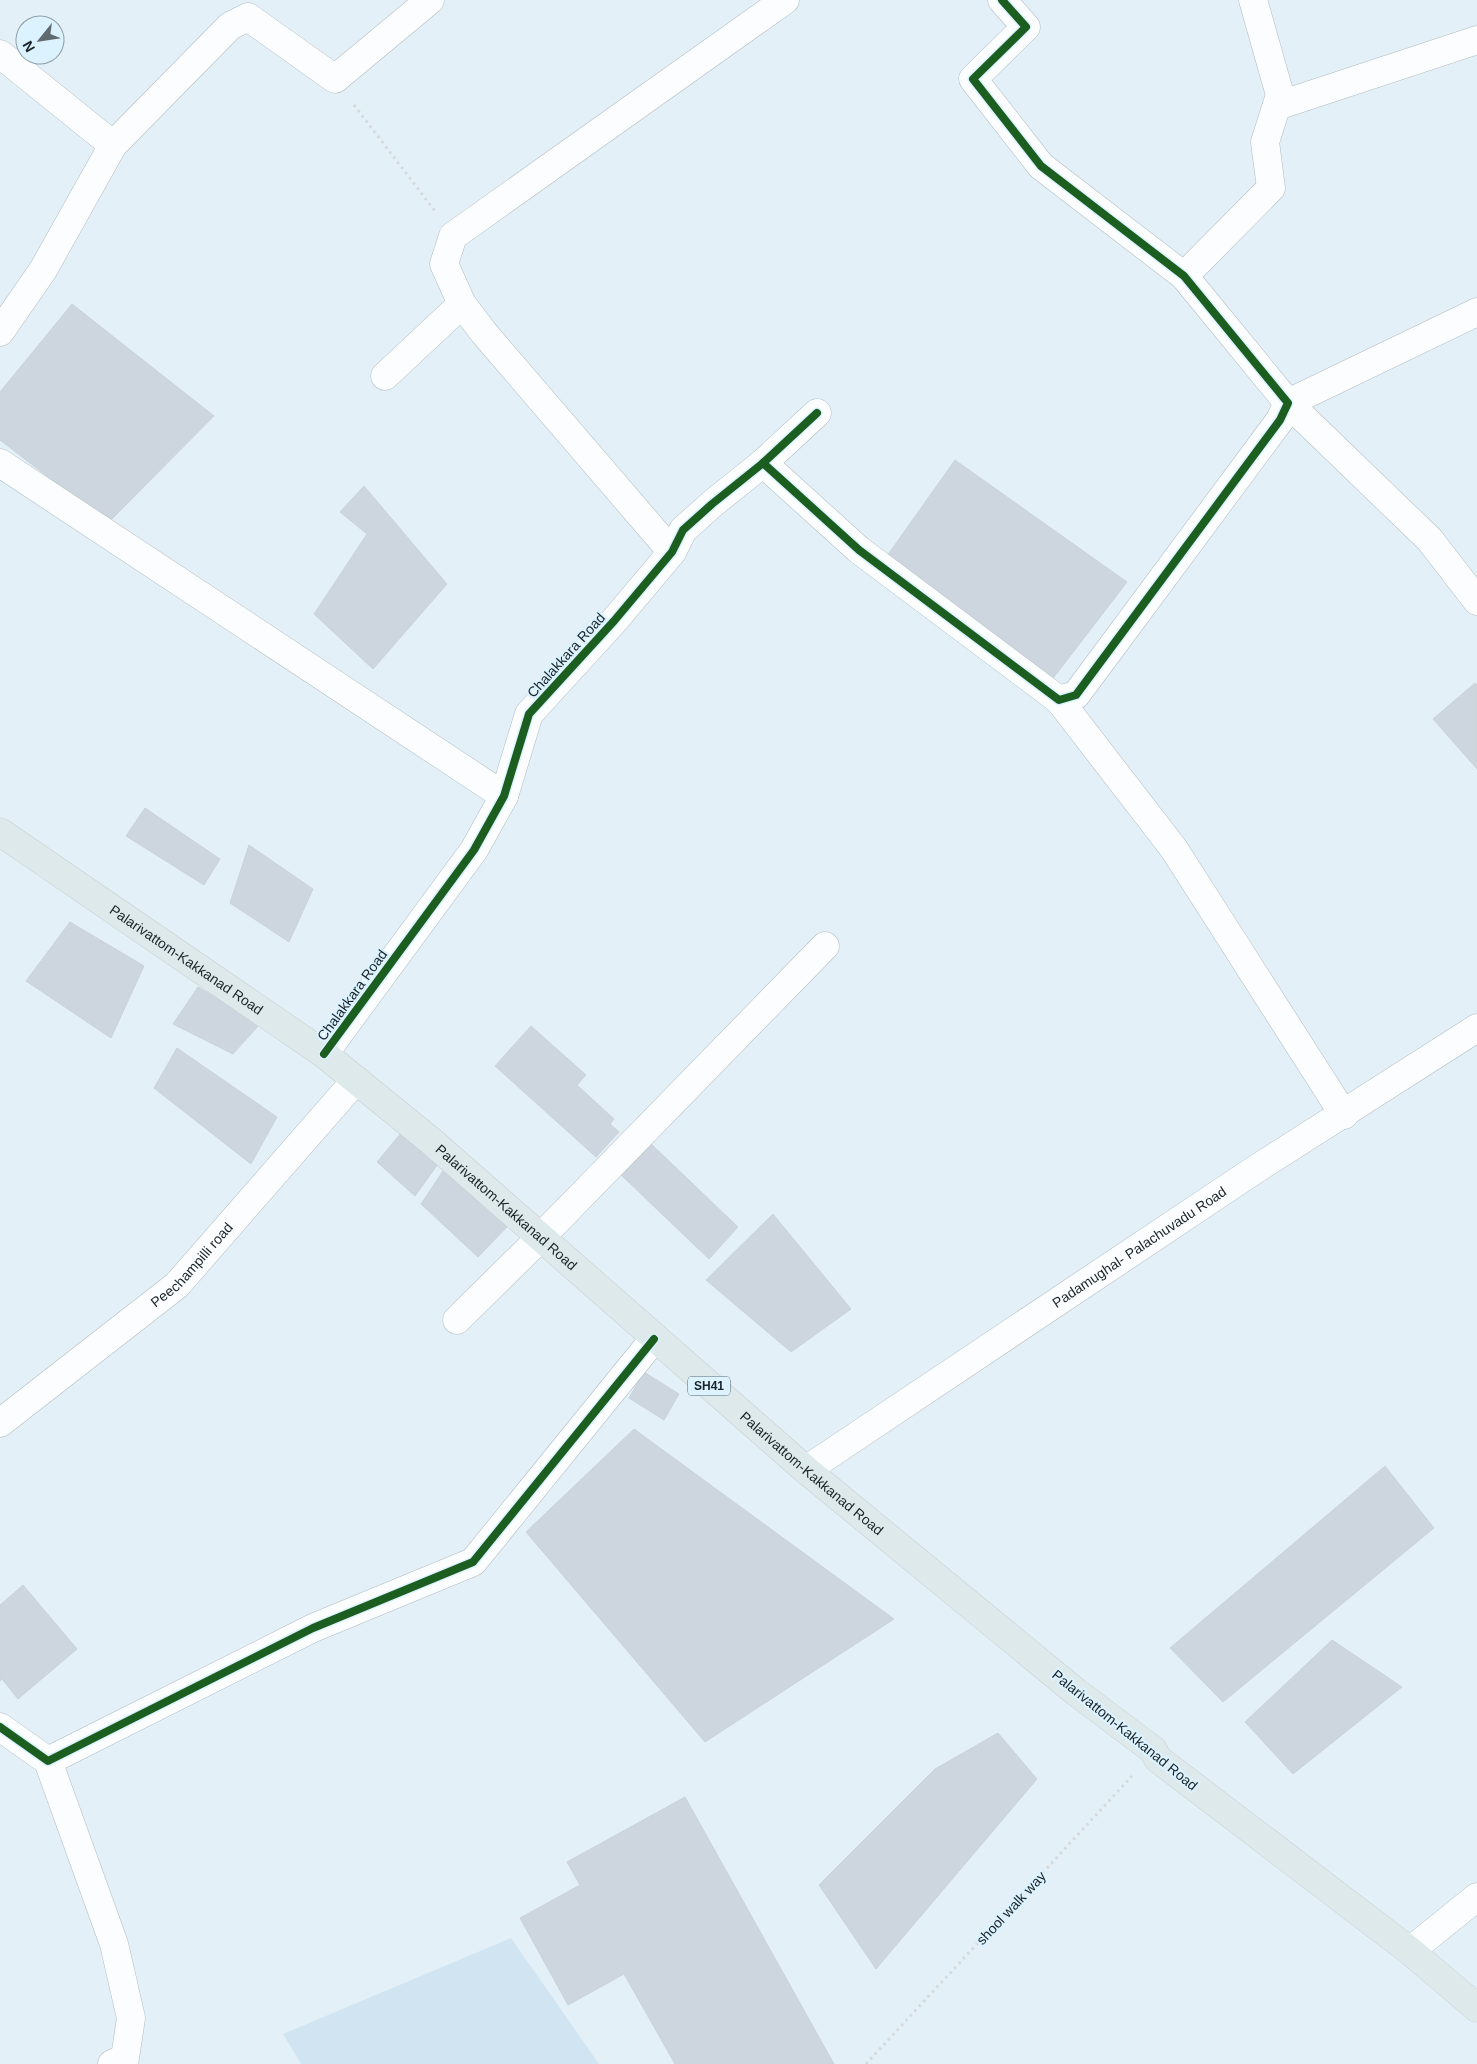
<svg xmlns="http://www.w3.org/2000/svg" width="1477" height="2064" viewBox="0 0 1477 2064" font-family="Helvetica,sans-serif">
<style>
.built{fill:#d0e5f1}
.building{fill:#cdd6de;stroke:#cad3da}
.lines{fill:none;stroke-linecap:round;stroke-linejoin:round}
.minor-casing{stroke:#b1bcc2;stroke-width:29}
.secondary-casing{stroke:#b1bcc2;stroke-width:29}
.primary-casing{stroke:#c7ced1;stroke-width:29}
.path{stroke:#d5d9db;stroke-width:3;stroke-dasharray:2.5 4;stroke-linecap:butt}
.minor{stroke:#fbfdfe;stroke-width:28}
.secondary{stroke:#fbfdfe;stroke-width:28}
.primary{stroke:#dee9eb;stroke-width:28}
.cycleway-casing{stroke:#dcf3ff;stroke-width:11}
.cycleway{stroke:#1b5e20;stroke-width:8}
.labels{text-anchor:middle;stroke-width:4.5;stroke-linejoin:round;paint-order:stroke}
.shield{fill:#dcf3ff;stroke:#546269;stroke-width:1}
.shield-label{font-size:12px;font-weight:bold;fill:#192429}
.street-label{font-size:14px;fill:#192429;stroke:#dcf3ff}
</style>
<rect width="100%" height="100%" fill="#e4f0f7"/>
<!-- built -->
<polygon class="built" points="511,1938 599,2064 301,2064 283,2034"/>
<!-- building -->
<g class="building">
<polygon points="72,304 214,416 108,523 0,440 0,392"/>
<polygon points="955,460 1127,582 1051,681 887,556"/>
<polygon points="364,486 447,584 373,669 314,614 367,534 340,512"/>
<polygon points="1475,683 1477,685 1477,769 1433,719"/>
<polygon points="145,808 220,859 204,885 126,836"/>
<polygon points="249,845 313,889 289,942 230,903"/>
<polygon points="70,922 144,966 111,1038 26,981"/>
<polygon points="198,987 260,1024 233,1054 173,1024"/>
<polygon points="531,1026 586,1075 577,1085 614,1119 610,1124 619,1132 596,1157 495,1066"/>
<polygon points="177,1048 277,1117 251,1164 154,1088"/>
<polygon points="402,1132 438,1164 415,1196 377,1162"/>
<polygon points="648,1141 738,1227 709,1259 618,1172"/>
<polygon points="445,1168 507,1227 478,1257 421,1204"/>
<polygon points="773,1214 851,1309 791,1352 706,1280"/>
<polygon points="644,1372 679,1394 664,1420 629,1398"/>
<polygon points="634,1429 894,1619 705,1742 526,1532"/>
<polygon points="1385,1466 1434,1528 1223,1702 1170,1648"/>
<polygon points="23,1585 77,1649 18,1699 2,1679 0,1681 0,1605"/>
<polygon points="1332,1640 1402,1687 1293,1774 1245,1722"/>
<polygon points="998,1733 1037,1779 876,1969 819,1885 935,1769"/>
<polygon points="685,1797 834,2064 675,2064 624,1974 568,2005 520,1918 580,1885 567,1862"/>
</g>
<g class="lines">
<defs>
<g id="minor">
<polyline points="0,54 113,145"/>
<polyline points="1277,106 1477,40"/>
<polyline points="1184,276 1271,188 1265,142 1280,95 1253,0"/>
<polyline points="1477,312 1288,403 1430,540 1477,601"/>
<polyline points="0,332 43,270 113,145 230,26 248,17 335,79 430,0"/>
<polyline points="385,376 462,304"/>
<polyline points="0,463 504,796"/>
<polyline points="763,463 859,550 1059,700 1076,695 1280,420 1288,403 1184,276 1041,166 973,79 1026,27 1002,0"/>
<polyline points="672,552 484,333 462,304 444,264 453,236 785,0"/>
<polyline points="1059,700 1174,849 1344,1115"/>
<polyline points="324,1054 474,850 504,796 529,714 614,621 672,552 683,530 712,504 763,463 817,413"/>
<polyline points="457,1320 541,1237 825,946"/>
<path id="s1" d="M 0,1423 L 177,1285 L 356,1080"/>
<polyline points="0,1727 48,1761 313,1628 473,1562 654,1339"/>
<polyline points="48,1761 114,1944 131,2018 125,2058 112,2064"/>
<polyline points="1410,1951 1477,1897"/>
</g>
<g id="secondary">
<path id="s2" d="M 806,1470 L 1253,1171 L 1477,1028"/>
</g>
<g id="primary">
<path id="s3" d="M 0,832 L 324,1054 L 431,1141 L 806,1470 L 1076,1692 L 1153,1750 L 1158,1759 L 1410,1951 L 1477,2008"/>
</g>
</defs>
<!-- minor casing -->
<use href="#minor" class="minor-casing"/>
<!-- secondary casing -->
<use href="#secondary" class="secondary-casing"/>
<!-- primary casing -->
<use href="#primary" class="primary-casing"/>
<!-- path -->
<g class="path">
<polyline points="354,105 435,211"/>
<polyline points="866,2064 1132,1776"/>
</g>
<!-- minor -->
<use href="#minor" class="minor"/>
<!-- secondary -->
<use href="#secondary" class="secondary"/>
<!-- primary -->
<use href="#primary" class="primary"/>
<defs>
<g id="cycleway">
<polyline points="763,463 859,550 1059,700 1076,695 1280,420 1288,403 1184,276 1041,166 973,79 1026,27 1002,0"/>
<polyline points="324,1054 474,850 504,796 529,714 614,621 672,552 683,530 712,504 763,463 817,413"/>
<polyline points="0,1727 48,1761 313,1628 473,1562 654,1339"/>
</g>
</defs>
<!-- cycleway casing -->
<use href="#cycleway" class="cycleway-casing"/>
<!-- cycleway -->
<use href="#cycleway" class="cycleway"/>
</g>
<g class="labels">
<!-- shield labels -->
<rect class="shield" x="688" y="1376.5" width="42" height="19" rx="4"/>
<g class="shield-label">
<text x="709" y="1390">SH41</text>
</g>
<!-- street labels -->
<g class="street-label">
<text transform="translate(566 655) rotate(-48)" y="5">Chalakkara Road</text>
<text dy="5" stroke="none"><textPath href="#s3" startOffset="226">Palarivattom-Kakkanad Road</textPath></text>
<text transform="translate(352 995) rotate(-54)" y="5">Chalakkara Road</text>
<text dy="5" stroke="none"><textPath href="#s3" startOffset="631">Palarivattom-Kakkanad Road</textPath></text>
<text dy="5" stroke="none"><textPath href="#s2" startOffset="401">Padamughal- Palachuvadu Road</textPath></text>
<text dy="5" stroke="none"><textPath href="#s1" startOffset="249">Peechampilli road</textPath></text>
<text dy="5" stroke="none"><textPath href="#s3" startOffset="1036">Palarivattom-Kakkanad Road</textPath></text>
<text transform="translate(1125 1730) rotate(39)" y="5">Palarivattom-Kakkanad Road</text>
<text transform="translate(1011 1908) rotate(-47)" y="5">shool walk way</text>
</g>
</g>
<!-- north arrow -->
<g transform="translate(40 40) rotate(240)"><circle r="24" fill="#dcf3ff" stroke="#8ea0a9"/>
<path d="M0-4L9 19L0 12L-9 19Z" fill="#606b71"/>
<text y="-8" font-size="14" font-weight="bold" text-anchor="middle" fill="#192429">N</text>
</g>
</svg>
